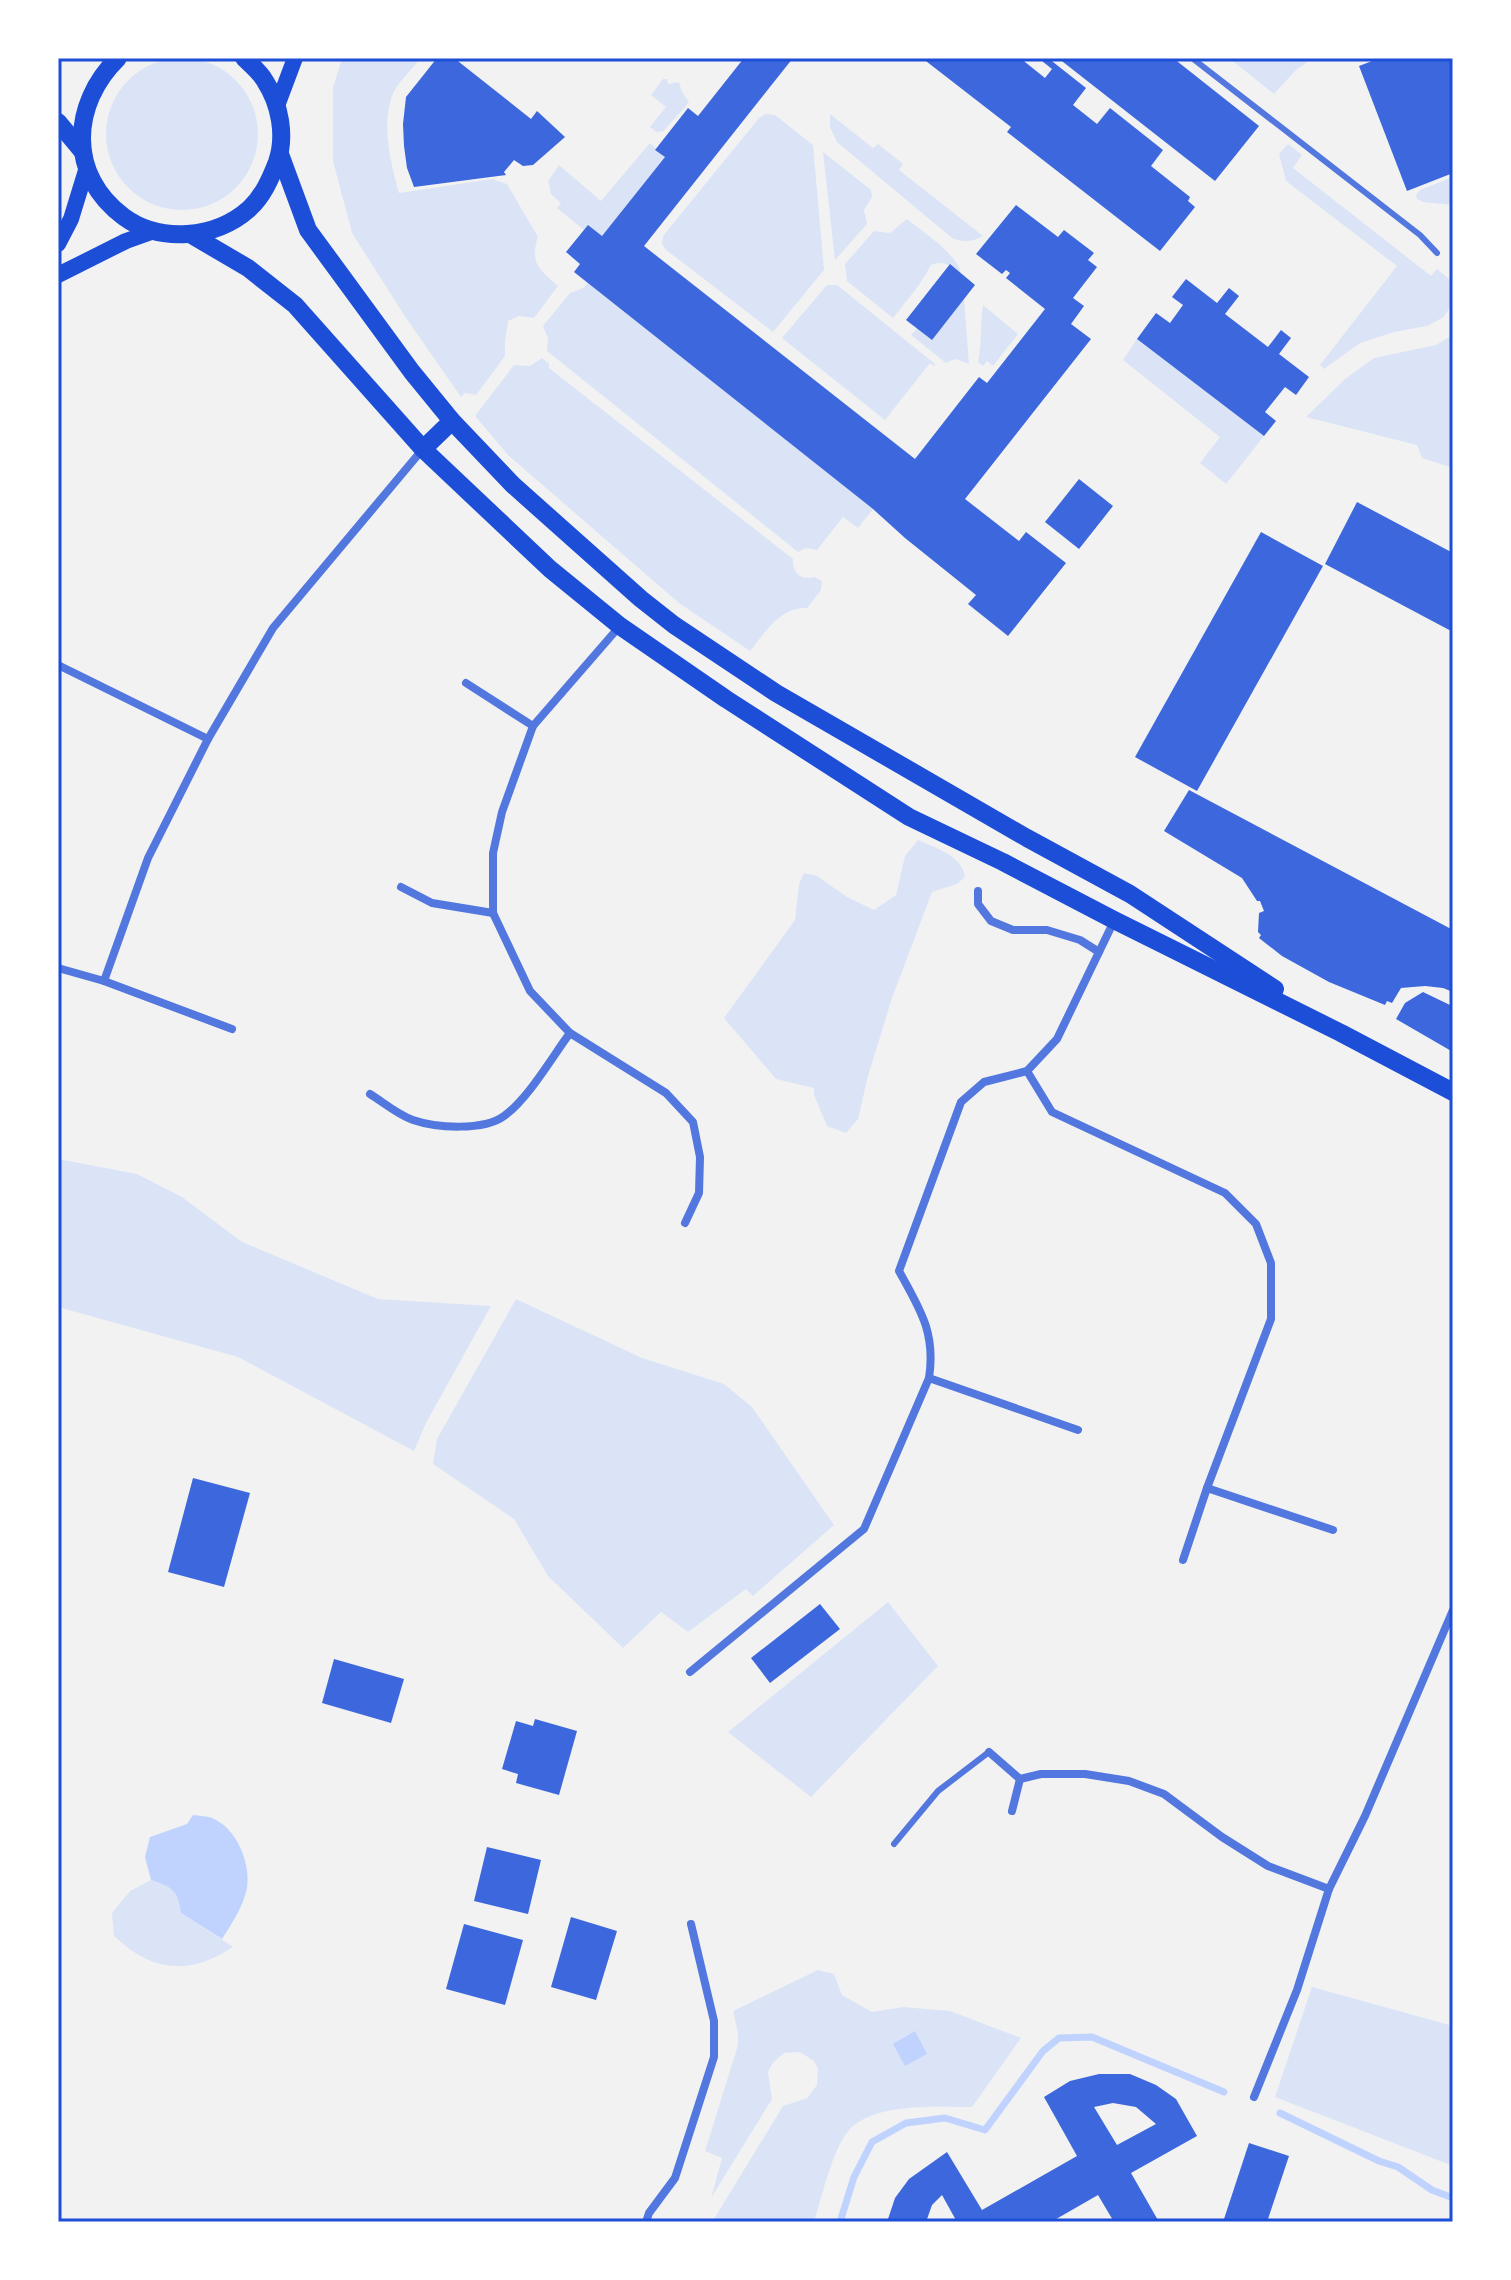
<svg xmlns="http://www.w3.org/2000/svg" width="1511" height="2280" viewBox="0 0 1511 2280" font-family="Barlow,sans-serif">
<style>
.green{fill:#dbe4f7}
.water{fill:#bfd3fe}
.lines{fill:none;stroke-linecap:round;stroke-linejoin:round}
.stream{stroke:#bfd3fe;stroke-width:7}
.building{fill:#3d67dc;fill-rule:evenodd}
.service{stroke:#5277de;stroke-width:6}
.minor{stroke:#5277de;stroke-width:8}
.secondary{stroke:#1d4ed8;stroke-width:16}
.primary{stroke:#1d4ed8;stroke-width:18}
.neatline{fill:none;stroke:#1d4ed8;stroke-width:3}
</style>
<rect width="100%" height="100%" fill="#f2f2f2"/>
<!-- green -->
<g class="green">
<circle cx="182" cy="134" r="76"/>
<path d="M 342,58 L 421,58 C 412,70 395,84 391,99 C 382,130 391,163 399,193 L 492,179 L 507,184 L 538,237 C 529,263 540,270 558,286 L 534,318 L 519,316 L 508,321 L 505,342 L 505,356 L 476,395 L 465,393 L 461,397 L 406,318 L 352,233 L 333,161 L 333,88 Z"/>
<polygon points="1229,58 1312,58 1294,72 1274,94"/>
<path d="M 663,79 L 667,79 L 668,84 L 679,82 L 682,92 L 689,102 C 681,113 672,120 664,131 L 656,132 L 650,127 L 666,107 L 651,95 Z"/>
<polygon points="766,114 775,115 813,145 824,270 773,332 665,249 662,243 663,236 759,118"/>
<path d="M 830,114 L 873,148 L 878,144 L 903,164 L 899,170 L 983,236 C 971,242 965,243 952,238 L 837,142 L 830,127 Z"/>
<polygon points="650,143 665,157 602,236 588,225 584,230 557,208 561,203 551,194 548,181 559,165 601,201"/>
<polygon points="1288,144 1302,155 1293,168 1431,276 1437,269 1449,279 1453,302 1444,317 1427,326 1394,332 1360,343 1324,369 1320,365 1397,266 1286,181 1279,154"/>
<polygon points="823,152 871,190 872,197 864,210 867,224 835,260"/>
<polygon points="1453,177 1453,205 1423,202 1417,199 1416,195 1420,190"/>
<path d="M 907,219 C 923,232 957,254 961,273 C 950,265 944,260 931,265 C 920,286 907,300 893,318 L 847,281 L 845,264 L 874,231 L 890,233 Z"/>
<polygon points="588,283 873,509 858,528 843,517 817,550 806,548 798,552 547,351 548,339 543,326 570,293 583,288"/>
<polygon points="827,285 837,285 935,364 934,366 930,363 885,420 782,338"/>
<polygon points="964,298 969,364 955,359 946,363 911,335 917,328 932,340"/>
<path d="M 983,305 L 1018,334 L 993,366 L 987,361 L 983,366 L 978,362 C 982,343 980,325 983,305 Z"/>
<polygon points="1453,335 1453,468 1422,458 1417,445 1306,417 1345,379 1374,358 1436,345"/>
<polygon points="1137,339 1264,436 1226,484 1200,463 1220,437 1123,360"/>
<path d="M 542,358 L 549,364 L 549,368 L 793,559 C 792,573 802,581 815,577 L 822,581 L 821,590 L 807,608 C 780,607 765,633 750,651 L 679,603 L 509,456 L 475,416 L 514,365 L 530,366 Z"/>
<path d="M 918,840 C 935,848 962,855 965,877 L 957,884 L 932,892 L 892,998 L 868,1076 L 858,1119 L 846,1133 L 827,1126 L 814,1095 L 814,1088 L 776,1079 L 724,1018 L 795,920 L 799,884 L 804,873 L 817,876 L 847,897 L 874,910 L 896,895 L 905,856 Z"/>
<polygon points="58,1159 137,1174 182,1197 242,1242 378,1299 491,1306 426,1423 414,1451 238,1357 58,1307"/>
<polygon points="516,1299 642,1358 724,1384 752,1407 834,1525 753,1596 746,1589 688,1632 661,1612 623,1648 548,1576 514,1519 433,1464 437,1439"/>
<polygon points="888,1602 938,1666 811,1797 728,1732"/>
<path d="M 151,1880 C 172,1887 178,1890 181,1913 L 233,1947 C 189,1976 152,1972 114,1936 L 112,1913 L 130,1891 Z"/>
<path d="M 818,1970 L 834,1974 L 842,1995 L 872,2012 L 903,2007 L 950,2011 L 1021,2038 L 972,2107 C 938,2107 876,2102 850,2129 C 833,2147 822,2197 814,2222 L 726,2222 L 714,2219 L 783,2106 L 807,2098 L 817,2085 L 818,2069 L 814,2061 L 800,2052 L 784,2053 L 772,2064 L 768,2072 L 772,2099 L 711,2198 L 722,2158 L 705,2151 L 738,2045 L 738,2033 L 733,2011 Z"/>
<polygon points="1312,1987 1453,2026 1453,2166 1275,2097"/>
</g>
<!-- water -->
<g class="water">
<path d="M 193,1815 C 199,1816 207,1816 212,1818 C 237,1828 251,1864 247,1888 C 243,1907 232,1923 222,1939 L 181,1913 C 178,1890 172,1887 151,1880 L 145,1857 L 150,1837 L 187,1824 Z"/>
<polygon points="915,2031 927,2054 905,2066 893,2044"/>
</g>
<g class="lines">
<!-- stream -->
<g class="stream">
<polyline points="1280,2113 1379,2161 1398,2167 1432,2190 1453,2198"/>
<polyline points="840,2222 854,2177 872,2142 906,2123 945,2118 985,2130 1043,2051 1059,2038 1092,2037 1224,2092"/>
</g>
</g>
<!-- building -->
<g class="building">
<polygon points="437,58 454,58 531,119 537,111 565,137 533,165 523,166 514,160 504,172 506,175 414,187 407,168 404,146 403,124 406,97"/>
<polygon points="744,58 793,58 644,246 915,459 979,377 987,383 1045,309 1006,278 1010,273 1006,270 1002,274 976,254 1016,205 1058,237 1064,230 1094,253 1088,260 1097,267 1073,298 1084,306 1071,324 1091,339 965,499 1019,541 1026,532 1066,563 1008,636 968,604 976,595 905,538 873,509 574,272 580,264 566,252 588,225 602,236 665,157 655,150 688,108 698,116"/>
<polygon points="922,58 1020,58 1045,78 1052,69 1042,61 1043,58 1048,58 1086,88 1073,105 1097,124 1110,108 1163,150 1151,166 1190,197 1188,201 1195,207 1160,251 1007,132 1011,127"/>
<polygon points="1058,58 1173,58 1259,126 1215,181"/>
<polygon points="1380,58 1453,58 1453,173 1407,191 1359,66"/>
<polygon points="950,264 975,285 932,340 906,320"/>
<polygon points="1186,279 1217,303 1229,288 1239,296 1225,314 1268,347 1281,330 1291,338 1279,354 1309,377 1296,395 1285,387 1265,412 1276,421 1264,436 1137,339 1156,313 1170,323 1183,305 1172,297"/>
<polygon points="1079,479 1113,506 1079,549 1045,522"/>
<polygon points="1357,502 1453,553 1453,632 1325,564"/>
<polygon points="1261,532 1323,566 1197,791 1135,757"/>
<polygon points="1189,790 1453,930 1453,992 1443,988 1425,986 1401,988 1392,1003 1387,1001 1385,1005 1329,982 1282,956 1259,938 1261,935 1258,932 1259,913 1264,911 1260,901 1257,901 1242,878 1164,831"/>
<polygon points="1423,992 1450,1005 1453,1000 1453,1052 1396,1019 1405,1003"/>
<polygon points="193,1478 250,1493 224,1587 168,1572"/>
<polygon points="820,1604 840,1629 770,1683 751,1658"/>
<polygon points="334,1659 404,1679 391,1723 322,1703"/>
<polygon points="535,1719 577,1731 559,1795 516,1783 518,1774 502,1769 516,1721 533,1726"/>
<polygon points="487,1847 541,1860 528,1914 474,1901"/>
<polygon points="571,1917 617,1931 596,2000 551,1987"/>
<polygon points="464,1924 523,1940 505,2005 446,1989"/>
<path d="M 1099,2074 L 1130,2074 L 1156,2085 L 1176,2099 L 1197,2136 L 1131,2173 L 1159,2222 L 1114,2222 L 1098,2195 L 1051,2222 L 957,2222 L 942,2195 L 932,2205 L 926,2222 L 887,2222 L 895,2198 L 909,2179 L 947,2152 L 982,2210 L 1077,2156 L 1044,2097 L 1070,2081 ZM 1113,2103 L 1136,2107 L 1156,2124 L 1117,2145 L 1094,2107 Z"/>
<polygon points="1249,2143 1289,2156 1267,2222 1223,2222"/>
</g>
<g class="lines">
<!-- service -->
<g class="service">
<polyline points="1192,58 1420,235 1437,253"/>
<polyline points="894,1844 938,1791 989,1752"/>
</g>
<!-- minor -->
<g class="minor">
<polyline points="619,627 533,726 502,812 493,853 493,913 530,991 570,1033 666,1093 693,1122 700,1157 699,1193 685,1223"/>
<polyline points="58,665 208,739"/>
<polyline points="466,683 533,726"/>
<polyline points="401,887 432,903 493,913"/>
<polyline points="978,891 978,904 991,921 1013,930 1047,930 1080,940 1099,952"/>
<polyline points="58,968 104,981 232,1029"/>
<polyline points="104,981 148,858 208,739 273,628 422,450"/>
<polyline points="1027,1071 1052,1112 1225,1193 1256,1224 1271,1263 1271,1319 1207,1488 1183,1560"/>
<path d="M 370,1094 C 383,1102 398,1115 413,1120 C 436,1128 484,1131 504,1116 C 528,1099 552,1057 570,1033"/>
<polyline points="929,1378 1078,1430"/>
<polyline points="1207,1488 1333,1530"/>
<path d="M 690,1672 L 864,1529 L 929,1378 C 936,1333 920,1309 899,1271 L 961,1102 L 984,1082 L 1027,1071 L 1057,1039 L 1114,921"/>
<polyline points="989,1752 1020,1779 1041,1774 1085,1774 1129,1781 1164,1794 1222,1837 1268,1866 1329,1889"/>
<polyline points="1012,1811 1020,1779"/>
<polyline points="1254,2097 1297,1990 1329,1889 1365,1816 1453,1610"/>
<polyline points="646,2222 649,2213 675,2178 714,2057 714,2021 691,1924"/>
</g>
<!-- secondary -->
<g class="secondary">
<polyline points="277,106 295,58"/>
<polyline points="58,244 71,219 87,167"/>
<polyline points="58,275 126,241 154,231"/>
</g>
<!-- primary -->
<g class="primary">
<path d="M 118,58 C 71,104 67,175 124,217 C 160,243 215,239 249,209 C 263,196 270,180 277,162 C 286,136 280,104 265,81 C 260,72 251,65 244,58"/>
<polyline points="58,122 83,152"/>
<polyline points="280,154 308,230 412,372 452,421 513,485 641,599 674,625 776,693 1027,838 1130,894 1275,989"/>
<polyline points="190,234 248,268 295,305 423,449 550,569 620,626 726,699 909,817 1003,862 1114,920 1341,1033 1453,1092"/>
<polyline points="423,449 452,421"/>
</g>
</g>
<!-- border -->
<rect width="1511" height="2280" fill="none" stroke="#ffffff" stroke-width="120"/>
<rect x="60" y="60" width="1391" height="2160" class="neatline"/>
</svg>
